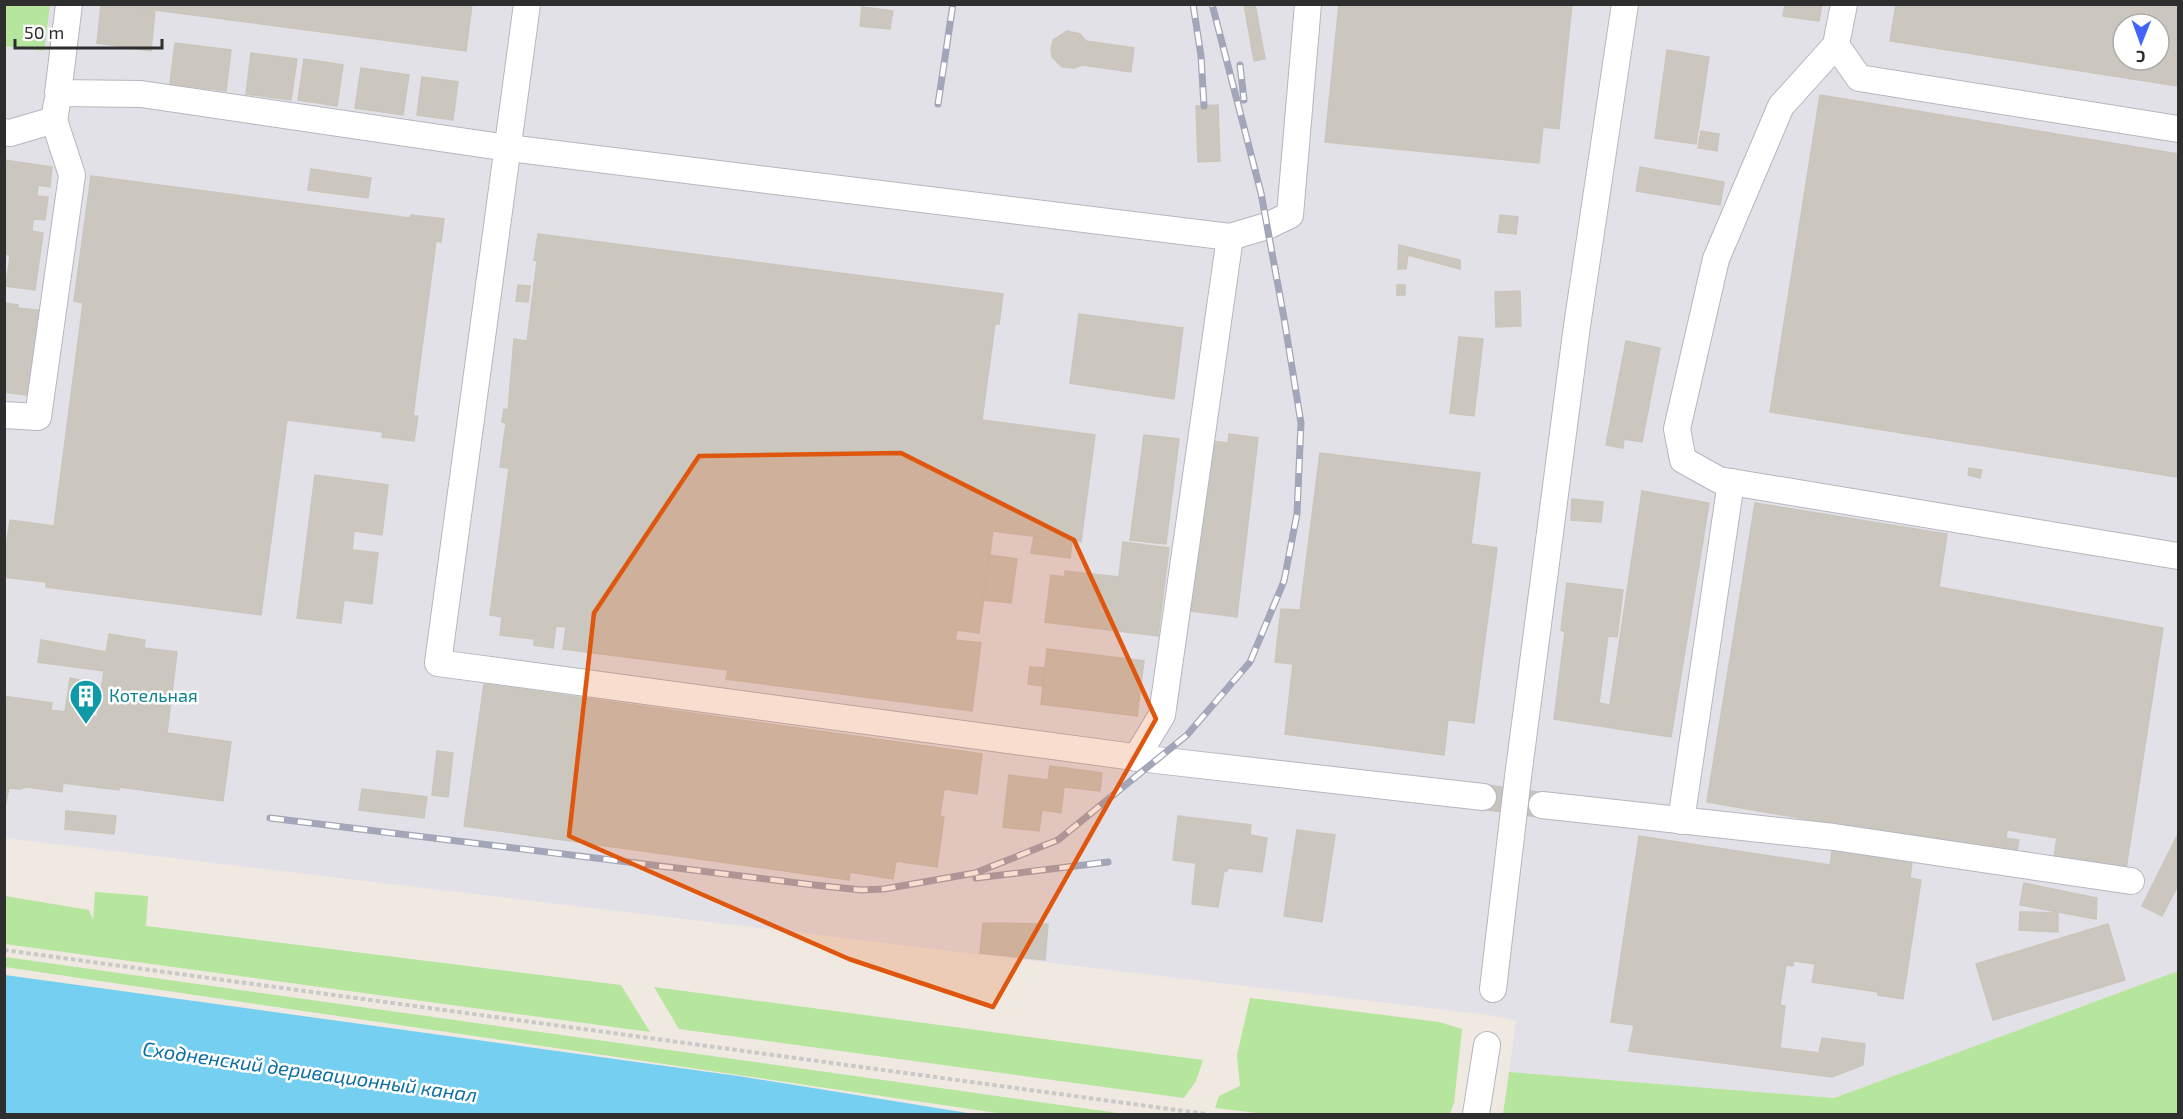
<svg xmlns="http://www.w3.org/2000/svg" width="2183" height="1119" viewBox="0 0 2183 1119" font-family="'Exo 2',sans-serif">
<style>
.industrial{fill:#e3e1e8;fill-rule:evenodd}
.green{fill:#b6e59e}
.water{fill:#75cff0}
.building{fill:#cbc7bf;stroke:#cbc5ba;stroke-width:1.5;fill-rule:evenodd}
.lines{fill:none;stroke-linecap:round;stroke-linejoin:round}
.minor-tunnel{stroke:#c8c4bd;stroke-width:26;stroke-dasharray:26 13;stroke-linecap:butt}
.minor-casing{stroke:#b4b7c1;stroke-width:28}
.path{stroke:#c9c9c9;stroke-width:4;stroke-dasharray:4.5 3;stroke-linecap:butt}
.minor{stroke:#fff;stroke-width:26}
.rail-casing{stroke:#a3a6b8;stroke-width:7}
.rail{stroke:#fff;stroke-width:4.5;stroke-dasharray:14;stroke-linecap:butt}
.minor-bridge-casing{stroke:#b4b7c1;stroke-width:28;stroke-linecap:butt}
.minor-bridge{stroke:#fff;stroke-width:26}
.marked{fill:#df570e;fill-opacity:0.2;stroke:#df570e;stroke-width:4.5;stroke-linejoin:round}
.labels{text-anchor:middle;stroke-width:5;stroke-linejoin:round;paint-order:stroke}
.culture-label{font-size:18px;fill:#0d838f;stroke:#fff;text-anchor:start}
.water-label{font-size:20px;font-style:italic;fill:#0d6fa3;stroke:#fff}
</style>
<rect width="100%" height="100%" fill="#efe9e1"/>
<!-- industrial -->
<path class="industrial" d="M 5,5 L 2178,5 L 2178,971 L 1834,1098 L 1509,1072 L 1516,1020 L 1488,1015 L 5,838 ZM 2123,24 L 2159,24 L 2159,60 L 2123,60 Z"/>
<!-- green -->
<g class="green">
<polygon points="5,4 50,5 44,51 5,46"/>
<polygon points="95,892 148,896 146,926 621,985 650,1032 5,944 5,896 89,910 93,920"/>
<polygon points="5,957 990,1095 1125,1114 1004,1114 5,967"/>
<polygon points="2178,971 2178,1114 1503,1114 1509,1072 1834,1098"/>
<polygon points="654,987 1203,1060 1196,1081 1184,1098 679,1029"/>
<polygon points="1250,998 1439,1022 1462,1029 1454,1103 1450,1114 1265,1114 1215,1108 1219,1096 1240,1086 1237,1055"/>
</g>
<!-- water -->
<polygon class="water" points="5,975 738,1076 974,1114 5,1114"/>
<!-- building -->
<g class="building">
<polygon points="101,4 155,10 151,51 97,43"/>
<polygon points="109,4 472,4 466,51"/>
<polygon points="1244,4 1255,4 1265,59 1254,61"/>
<polygon points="1339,4 1572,4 1559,129 1543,127 1539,163 1325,142"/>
<polygon points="1785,4 1822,4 1819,21 1783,16"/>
<path d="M 1896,4 L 2178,4 L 2178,86 L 1890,41 ZM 2123,24 L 2159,24 L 2159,60 L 2123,60 Z"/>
<polygon points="862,7 893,11 890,29 860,26"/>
<polygon points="1067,31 1080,34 1086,41 1134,48 1131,72 1082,65 1074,68 1062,67 1052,57 1051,49 1053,40"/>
<polygon points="175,43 231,50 226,91 170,84"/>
<polygon points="1667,50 1709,57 1696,144 1655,138"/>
<polygon points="251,53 297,59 291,100 246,94"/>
<polygon points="304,59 343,65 337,106 298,100"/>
<polygon points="361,68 409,75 403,115 355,108"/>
<polygon points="422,77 458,82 453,120 417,115"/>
<polygon points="1820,95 2178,154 2178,477 1770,412"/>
<polygon points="1218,105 1220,161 1198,162 1196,106"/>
<polygon points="1701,131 1719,134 1717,151 1698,148"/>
<polygon points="4,160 52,167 50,187 38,185 37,196 48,197 45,220 33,219 32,231 43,233 35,290 6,286 10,255 4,254"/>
<polygon points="1640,167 1724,182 1720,205 1636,191"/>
<polygon points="311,169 371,178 368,198 308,190"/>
<polygon points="91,176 410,218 411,215 444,219 441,242 436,241 413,416 418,416 414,441 382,437 383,432 287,420 261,615 46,587 46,582 4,577 4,560 10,520 54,526 83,303 74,301"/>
<polygon points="1500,215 1518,217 1516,234 1498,232"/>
<polygon points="538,234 1003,294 999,324 995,324 982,420 1095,435 1081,542 993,531 979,633 957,630 955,640 981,643 972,711 726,679 728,670 563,649 566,627 556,626 553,648 534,645 534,639 500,635 502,617 490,615 509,468 500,467 506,423 502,422 504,409 508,410 514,339 527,341 537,261 534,260"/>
<polygon points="1399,245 1460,260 1460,269 1408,255 1406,269 1398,269"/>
<polygon points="518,285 530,286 528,302 516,301"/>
<rect x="1397" y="285" width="8" height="10"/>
<polygon points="1520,291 1521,326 1496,327 1495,292"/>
<polygon points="4,303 18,305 18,308 44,311 33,396 4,392"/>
<polygon points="1079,314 1183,328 1174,399 1070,383"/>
<polygon points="1459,337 1483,339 1474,416 1450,413"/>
<polygon points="1626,341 1660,348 1642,442 1624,439 1623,448 1606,445"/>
<polygon points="1229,434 1258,438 1237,617 1191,611 1212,441 1228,443"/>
<polygon points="1144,435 1179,439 1166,544 1130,540"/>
<polygon points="1320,453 1480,473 1471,544 1497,548 1474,723 1448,720 1444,755 1285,734 1293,664 1275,662 1281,609 1300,610"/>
<polygon points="1969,468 1982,470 1980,478 1968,475"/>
<polygon points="315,475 388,485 382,535 354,531 352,550 378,553 372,604 344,600 341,623 297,618"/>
<polygon points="1642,491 1709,503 1671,737 1554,719 1565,632 1561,630 1567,583 1623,590 1617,637 1608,636 1599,703 1610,705"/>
<polygon points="1572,499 1603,502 1601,522 1571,520"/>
<polygon points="1755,503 1947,534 1939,587 2163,628 2126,869 2054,857 2057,838 2007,830 2006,838 2019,840 2017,851 1990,847 1990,851 1707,802"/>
<polygon points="1034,536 1072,541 1070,558 1031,553"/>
<polygon points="1123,542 1169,548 1158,636 1045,622 1051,575 1065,577 1065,571 1119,577"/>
<polygon points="989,555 1017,559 1011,603 983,600"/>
<polygon points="109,634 145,640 144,648 177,652 167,733 231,742 223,801 119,787 119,790 63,783 62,792 26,787 20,789 9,788 4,811 4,696 52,703 51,710 65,712 70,678 80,680 79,691 90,692 86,715 97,717 104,671 38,662 41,640 106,652"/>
<polygon points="1047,649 1144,661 1137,716 1041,704"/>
<polygon points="1030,667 1045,668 1043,686 1028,684"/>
<polygon points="484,684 982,754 977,794 944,789 940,816 944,817 937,867 896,861 893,879 850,872 849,880 464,826"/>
<polygon points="437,751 453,753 448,797 432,795"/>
<polygon points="1050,766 1102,773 1100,791 1064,787 1061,813 1042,810 1039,831 1003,827 1009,775 1048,780"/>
<polygon points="362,789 427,797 424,818 359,810"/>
<polygon points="66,811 116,816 114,834 65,829"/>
<polygon points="1178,816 1251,825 1250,835 1267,838 1262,872 1228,868 1227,871 1224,871 1218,907 1192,904 1196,863 1173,860"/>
<polygon points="1836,824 1862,828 1858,854 1912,862 1910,878 1921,880 1903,999 1878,995 1878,992 1812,982 1815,964 1794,961 1793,966 1786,965 1780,1005 1785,1006 1780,1048 1819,1053 1822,1038 1865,1044 1863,1065 1832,1077 1629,1051 1634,1025 1611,1022 1639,836 1830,865"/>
<polygon points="1297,830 1335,835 1322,922 1284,916"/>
<polygon points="2178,834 2178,885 2162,916 2142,906"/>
<polygon points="2024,883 2097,898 2096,919 2020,905"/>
<polygon points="2020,912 2058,913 2058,932 2019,930"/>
<polygon points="983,923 1048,924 1045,960 980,953"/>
<polygon points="2108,924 2125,980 1993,1020 1976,964"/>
</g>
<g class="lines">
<!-- minor-tunnel -->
<polyline class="minor-tunnel" points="1483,797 1542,805"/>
<defs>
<g id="minor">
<polyline points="69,4 58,93 141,94 508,148 1230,237 1267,226 1290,215 1308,4"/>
<polyline points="527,4 438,663 1156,760 1483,797"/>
<polyline points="1844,4 1836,45 1781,106 1716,259 1677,429 1683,460 1719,480 2178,556"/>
<polyline points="1836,45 1859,78 2178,129"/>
<polyline points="4,132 10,133 54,120 57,103"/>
<polyline points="4,415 38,417 72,175 54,120"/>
<polyline points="1136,758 1162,715 1230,237"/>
<polyline points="1518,777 1577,326 1625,4"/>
<polyline points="1542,805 1834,837 2131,881"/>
<polyline points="1681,821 1731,482"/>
<polyline points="1493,989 1511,836"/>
<polyline points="1476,1114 1487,1045"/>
</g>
</defs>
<!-- minor casing -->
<use href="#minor" class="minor-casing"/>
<!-- path -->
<polyline class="path" points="4,950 1206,1114"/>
<!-- minor -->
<use href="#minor" class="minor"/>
<defs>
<g id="rail">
<polyline points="1193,4 1201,56 1204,106"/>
<polyline points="1240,65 1244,100"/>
<polyline points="938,104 953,4"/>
<polyline points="270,818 814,885 861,890 884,889 975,873 1058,840 1187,735 1250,662 1284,581 1297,514 1301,423 1284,318 1261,193 1212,4"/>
<polyline points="976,878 1108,862"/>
</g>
</defs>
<!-- rail casing -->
<use href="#rail" class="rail-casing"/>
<!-- rail -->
<use href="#rail" class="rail"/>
<defs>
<polyline id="minor-bridge" points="1511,836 1518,777"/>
</defs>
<!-- minor-bridge casing -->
<use href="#minor-bridge" class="minor-bridge-casing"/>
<!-- minor-bridge -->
<use href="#minor-bridge" class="minor-bridge"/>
</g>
<!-- marked area -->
<path class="marked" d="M 901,453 L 1074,540 L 1156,719 L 993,1007 L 849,959 L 569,836 L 594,613 L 699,456 Z"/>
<!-- icons -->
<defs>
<symbol id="building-pin" viewBox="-11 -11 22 30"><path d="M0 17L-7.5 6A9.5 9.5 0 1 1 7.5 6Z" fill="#0f9aa8" stroke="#fff"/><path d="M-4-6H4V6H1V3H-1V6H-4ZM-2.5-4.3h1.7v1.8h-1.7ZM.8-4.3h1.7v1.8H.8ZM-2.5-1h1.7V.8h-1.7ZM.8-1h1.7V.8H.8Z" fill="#fff"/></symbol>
</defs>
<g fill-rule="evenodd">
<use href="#building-pin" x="67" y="677" width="38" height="52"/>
</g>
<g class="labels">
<!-- culture labels -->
<g class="culture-label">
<text x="109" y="702">Котельная</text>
</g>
<!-- water labels -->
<g class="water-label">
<text transform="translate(310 1072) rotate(8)" y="7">Сходненский деривационный канал</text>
</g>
</g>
<!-- border -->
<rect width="2183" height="1119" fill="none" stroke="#2e2e2e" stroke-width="12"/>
<!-- north arrow -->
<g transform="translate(2141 42) rotate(181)"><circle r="28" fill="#ffffff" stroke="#ababab" stroke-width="1.5"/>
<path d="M0-4.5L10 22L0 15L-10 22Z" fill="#4264fb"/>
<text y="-9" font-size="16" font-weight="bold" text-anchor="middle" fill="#2e2e2e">С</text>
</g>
<!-- scale -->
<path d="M15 39v9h147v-9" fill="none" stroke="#2e2e2e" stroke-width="3"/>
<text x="24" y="39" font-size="18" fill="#2e2e2e" stroke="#ffffff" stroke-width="4.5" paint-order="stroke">50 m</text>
</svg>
